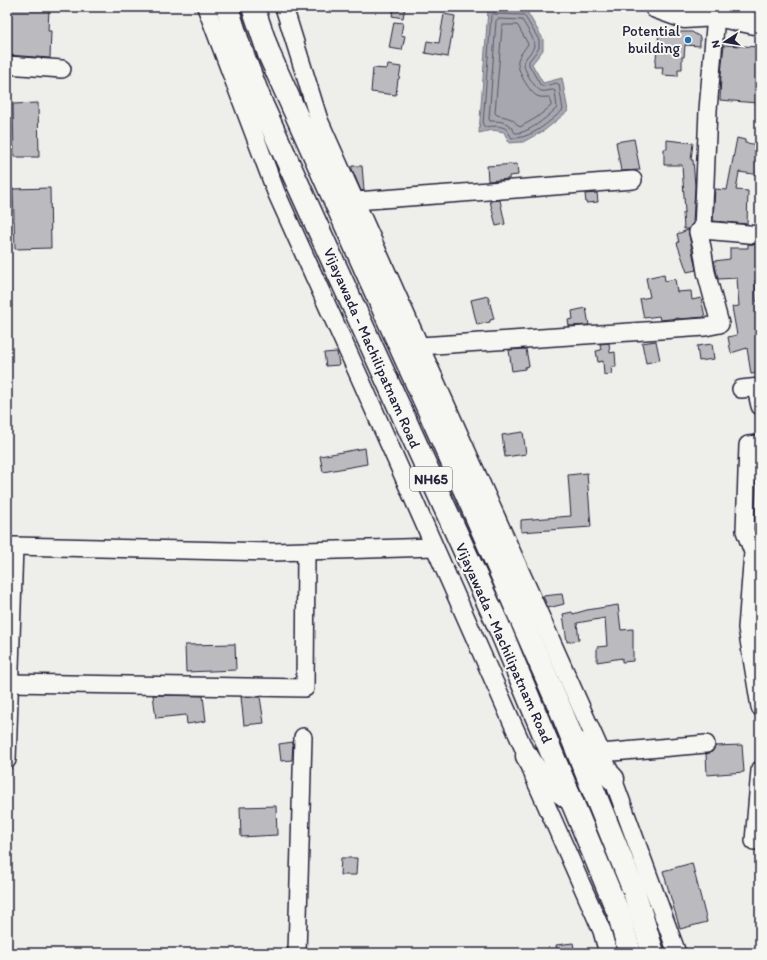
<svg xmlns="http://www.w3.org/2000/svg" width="767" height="960" viewBox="0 0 767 960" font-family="Itim,sans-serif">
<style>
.water{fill:#a7a7af;stroke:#727281}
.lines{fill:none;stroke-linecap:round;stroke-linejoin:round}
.shore{stroke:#575769;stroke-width:1}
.building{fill:#bbbbbf;stroke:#22223b}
.minor-casing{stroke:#22223b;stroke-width:20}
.major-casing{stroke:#22223b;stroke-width:25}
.highway-casing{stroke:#22223b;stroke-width:25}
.minor{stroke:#f6f6f2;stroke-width:17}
.major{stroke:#f6f6f2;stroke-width:22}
.highway{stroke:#f6f6f2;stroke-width:22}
.poi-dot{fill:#1f6fb2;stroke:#f6f6f2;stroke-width:1.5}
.labels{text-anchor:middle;stroke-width:4;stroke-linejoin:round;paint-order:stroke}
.shield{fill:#f6f6f2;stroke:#626272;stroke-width:1}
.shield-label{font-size:14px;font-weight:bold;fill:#22223b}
.poi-label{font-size:15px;fill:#22223b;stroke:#f6f6f2;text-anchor:end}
.street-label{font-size:15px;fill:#22223b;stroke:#f6f6f2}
</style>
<rect width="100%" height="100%" fill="#eeeeeb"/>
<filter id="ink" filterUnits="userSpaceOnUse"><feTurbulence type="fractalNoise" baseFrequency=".025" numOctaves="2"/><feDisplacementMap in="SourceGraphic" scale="8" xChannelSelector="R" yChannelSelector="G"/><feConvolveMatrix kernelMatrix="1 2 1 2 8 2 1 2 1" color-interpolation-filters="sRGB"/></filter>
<g filter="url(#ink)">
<!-- water -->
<polygon class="water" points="488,10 526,10 543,39 543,50 532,64 543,83 562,78 568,111 545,130 523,142 509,143 504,132 492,130 479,133"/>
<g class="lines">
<!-- shore -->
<g class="shore">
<path d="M 493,14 L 524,15 L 539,40 L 539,48 L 529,61 L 529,65 L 541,86 L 544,86 L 557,83 L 559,85 L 563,110 C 549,122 531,139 512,138 C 510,136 509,132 507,130 C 503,125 491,126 485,127 L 483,125 L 491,16 Z"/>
<path d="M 498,19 L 522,20 C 525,25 534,38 534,44 C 534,52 525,56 524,63 C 523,69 535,89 541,91 C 545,92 549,90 553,90 L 555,91 L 557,108 C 547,117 528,134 515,133 C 509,122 503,121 490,121 L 489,119 L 496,21 Z"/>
<path d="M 503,25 L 517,25 L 518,26 L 528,44 C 525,49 520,54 518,60 C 516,69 529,92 537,96 C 541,98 545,97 549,97 L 551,104 L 551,106 L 536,118 L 520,127 C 517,125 515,121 511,119 C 507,117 501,116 497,115 L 495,113 L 502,27 Z"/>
</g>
</g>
<!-- building -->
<g class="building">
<polygon points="7,7 49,7 48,31 51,31 50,58 7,55"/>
<polygon points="394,7 405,7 403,18 392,16"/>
<polygon points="444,14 455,16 448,57 425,53 427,41 439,43"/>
<polygon points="394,22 403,23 401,35 405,36 402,50 389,48"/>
<polygon points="677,32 692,32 700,37 700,46 685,45 684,57 682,57 682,69 678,69 678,76 662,75 663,67 655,67 659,33 677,35"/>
<polygon points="724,45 760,47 758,103 720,100 721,74"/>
<polygon points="388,65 401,67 399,79 398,79 396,95 371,92 373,68 387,69"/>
<polygon points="38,103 39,157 14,157 13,104"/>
<polygon points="737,138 745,140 745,143 760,145 760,175 739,172 736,190 748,191 747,224 713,221 715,189 727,190"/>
<polygon points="634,139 640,170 621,171 616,142"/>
<polygon points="667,140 693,143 691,160 693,160 695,186 693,223 690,226 689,229 684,229 683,213 685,212 682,165 664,165 664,149 667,149"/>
<polygon points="517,164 518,175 509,176 509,179 488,181 487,166"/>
<polygon points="352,166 362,166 364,190 361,191 352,169"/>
<polygon points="50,188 51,248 15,249 13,189"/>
<polygon points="597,193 598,202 586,203 585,194"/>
<polygon points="500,200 505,224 496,226 490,201"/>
<polygon points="688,230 696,270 687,272 677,243 679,242 677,234"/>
<polygon points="748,244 760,245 760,280 755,280 756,301 760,301 760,346 758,347 760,363 760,373 751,374 747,348 731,353 728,337 737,335 732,307 739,306 737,278 718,279 714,261 730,259 730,248 748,248"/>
<polygon points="664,274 665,281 675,279 677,292 691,291 692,300 701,298 705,317 679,319 679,318 660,320 659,316 644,318 640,299 650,297 646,278"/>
<polygon points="488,296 494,319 490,320 490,322 477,325 471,300"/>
<polygon points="586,308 589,325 569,326 568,320 573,319 572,311"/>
<polygon points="656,341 660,360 646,363 642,343"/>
<polygon points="609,343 610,353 615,352 616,367 611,367 612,374 604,375 603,361 598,362 596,351 601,350 600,344"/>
<polygon points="712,344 714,359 699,361 697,346"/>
<polygon points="526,349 529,366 525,367 525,369 512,371 509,350"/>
<polygon points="337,352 339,365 326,366 324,353"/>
<polygon points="523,432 526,454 505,457 502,435"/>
<polygon points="365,448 367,464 323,472 320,456"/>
<polygon points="587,473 591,527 521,532 521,520 571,516 568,475"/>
<polygon points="562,594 564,604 548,608 543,596"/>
<polygon points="618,605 621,630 633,629 633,661 622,662 622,658 597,662 597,647 607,646 605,618 577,623 579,640 567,642 563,614 572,612 573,614 587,610"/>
<polygon points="235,644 236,670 186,672 185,645"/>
<polygon points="153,695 203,696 206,721 187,724 186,715 156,718"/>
<polygon points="241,697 260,697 264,723 244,725"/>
<polygon points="293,742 292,760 281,761 279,744"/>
<polygon points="742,745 744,772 707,775 706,754 712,752 715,746"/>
<polygon points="276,806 277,835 241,837 240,807"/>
<polygon points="341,858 357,858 356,875 340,875"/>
<polygon points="692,863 707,922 680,929 663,871"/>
<polygon points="573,943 575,953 557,953 556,945"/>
</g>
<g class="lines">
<defs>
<g id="minor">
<polyline points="206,7 276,192 359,376 527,756 534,777 602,931 608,953"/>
<polyline points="284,7 319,120 613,779 677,953"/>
<polyline points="7,65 62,69"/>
<polyline points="356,201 633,180"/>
<polyline points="703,230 708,110 716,15"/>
<polyline points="420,346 705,327 720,324 706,272 702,247 698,232 703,230 760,235"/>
<polyline points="756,388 760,406"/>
<polyline points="741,389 760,387"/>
<polyline points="760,444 748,445 745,531 753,552 747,628 760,707"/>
<polyline points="10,683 305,688 306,551"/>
<polyline points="601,753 706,744"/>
<polyline points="7,760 14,546 273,552 434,547"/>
<polyline points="754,841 760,770"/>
<polyline points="297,953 303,737"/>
</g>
<polyline id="major" points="656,7 684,17 716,15 760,24"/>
<g id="highway">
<polyline points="227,7 239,45 262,105 500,629 618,912 630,953"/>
<polyline points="253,7 269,54 470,502 562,713 633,888 653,953"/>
<polyline points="578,743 592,756 613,779"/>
<polyline points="527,756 540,777 571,800"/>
</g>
</defs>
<!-- minor casing -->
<use href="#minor" class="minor-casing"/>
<!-- major casing -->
<use href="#major" class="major-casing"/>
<!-- highway casing -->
<use href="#highway" class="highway-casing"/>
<!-- minor -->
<use href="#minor" class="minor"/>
<!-- major -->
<use href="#major" class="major"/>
<!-- highway -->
<use href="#highway" class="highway"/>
</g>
</g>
<!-- markers -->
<circle class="poi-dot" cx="688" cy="40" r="4"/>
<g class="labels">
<!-- shield labels -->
<rect class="shield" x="410" y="467" width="42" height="24" rx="3"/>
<g class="shield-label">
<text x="431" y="484">NH65</text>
</g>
<!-- poi labels -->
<g class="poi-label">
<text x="680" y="36">Potential<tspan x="680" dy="17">building</tspan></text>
</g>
<!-- street labels -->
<g class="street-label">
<text transform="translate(372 348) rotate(66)" y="5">Vijayawada - Machilipatnam Road</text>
<text transform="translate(504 643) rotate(66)" y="5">Vijayawada - Machilipatnam Road</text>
</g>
</g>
<!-- margin -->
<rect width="767" height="960" fill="none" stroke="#f6f6f2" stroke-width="24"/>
<rect x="12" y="12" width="743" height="936" fill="none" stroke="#22223b" stroke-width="1.5" filter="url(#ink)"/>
<!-- north arrow -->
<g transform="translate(725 42) rotate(258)" stroke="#f6f6f2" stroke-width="3" paint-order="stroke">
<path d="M0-3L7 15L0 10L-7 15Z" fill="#22223b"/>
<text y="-6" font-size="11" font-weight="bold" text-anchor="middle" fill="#22223b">N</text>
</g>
</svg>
